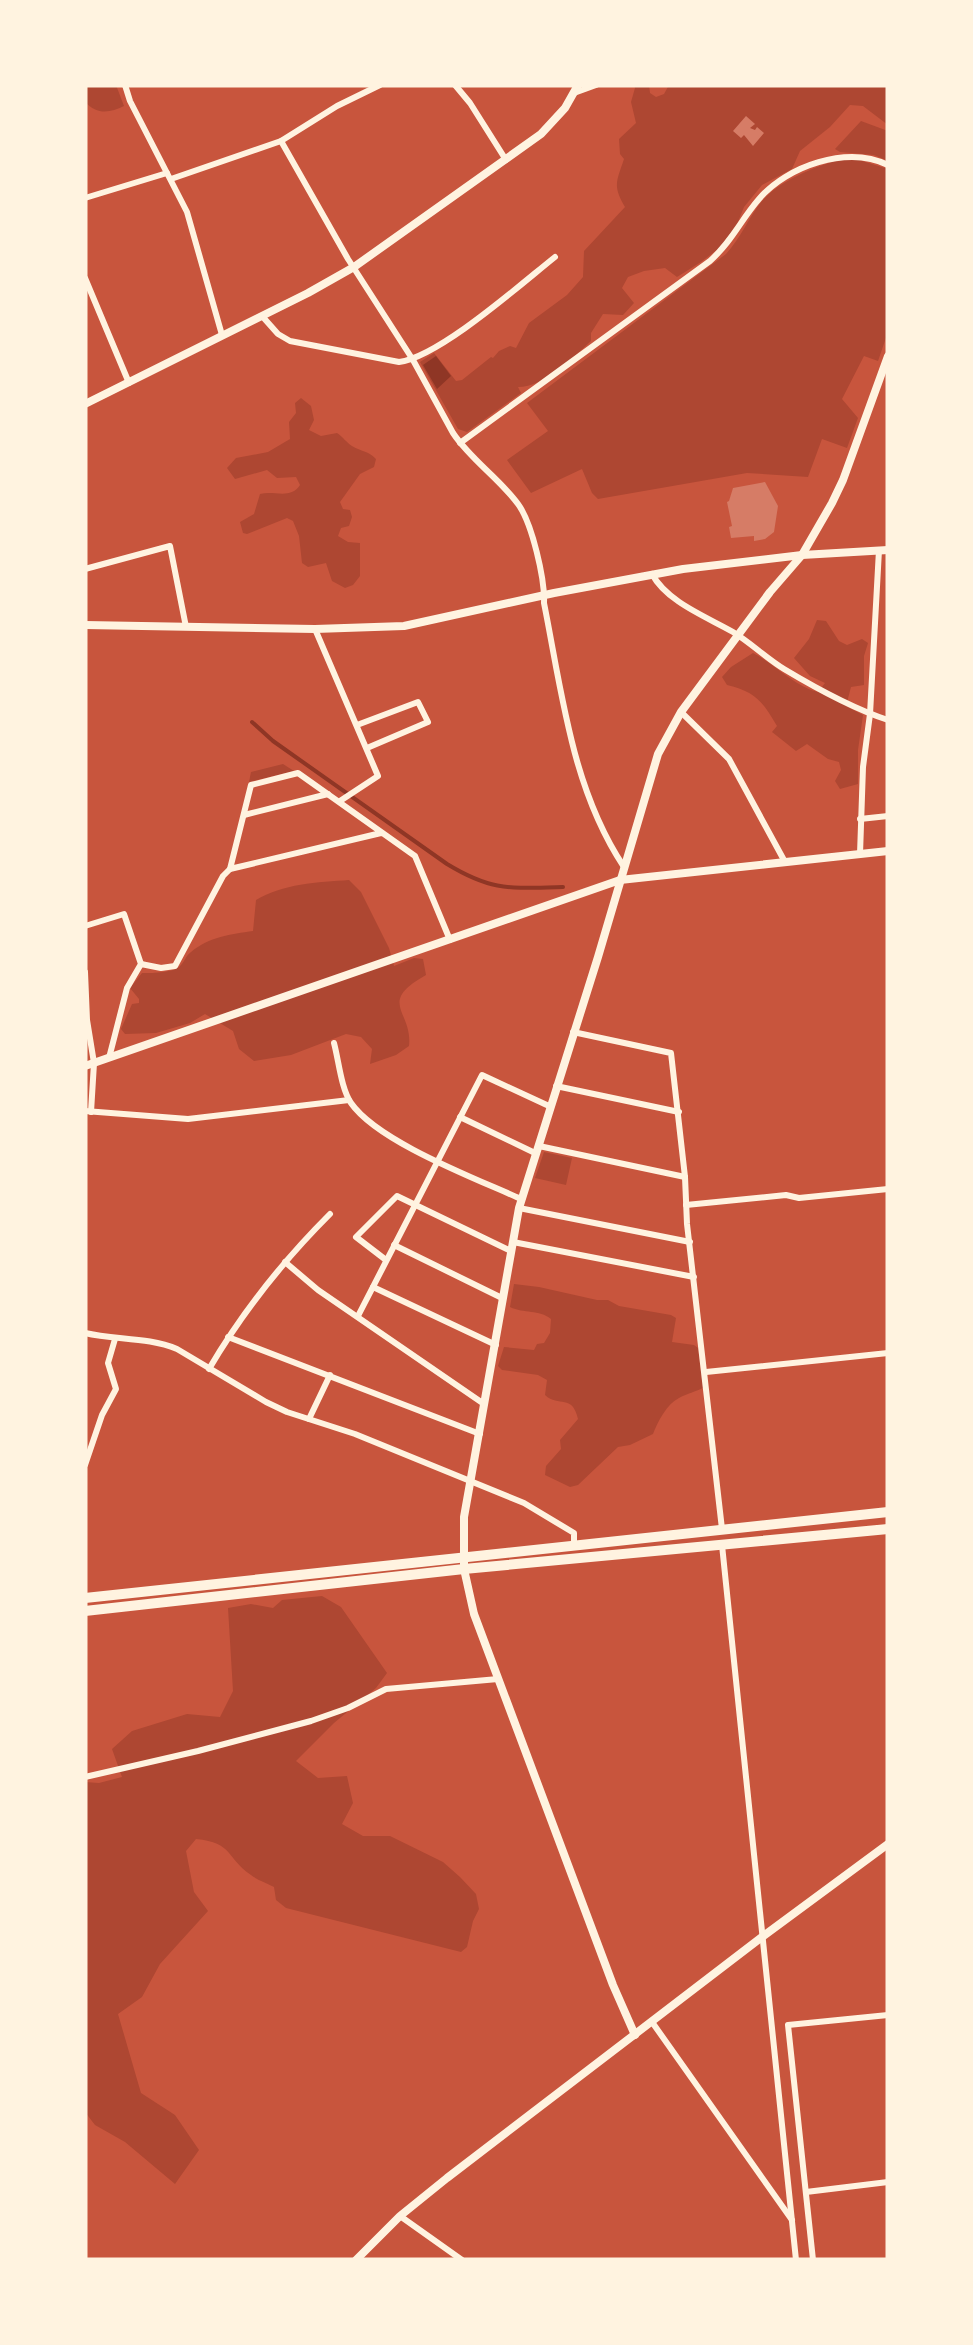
<svg xmlns="http://www.w3.org/2000/svg" width="973" height="2345" viewBox="0 0 973 2345" font-family="'PT Serif',serif">
<style>
.green{fill:#ae4732}
.water{fill:#8f3625}
.lines{fill:none;stroke-linecap:round;stroke-linejoin:round}
.stream{stroke:#8f3625;stroke-width:4}
.building{fill:#d67c66}
.minor{stroke:#fff3e0;stroke-width:6}
.tertiary{stroke:#fff3e0;stroke-width:8}
.secondary{stroke:#fff3e0;stroke-width:8}
.trunk{stroke:#fff3e0;stroke-width:10}
</style>
<rect width="100%" height="100%" fill="#c8553d"/>
<!-- green -->
<g class="green">
<path d="M 85,85 L 116,85 L 124,106 C 110,113 97,115 85,102 Z"/>
<path d="M 634,85 L 649,85 L 650,93 L 656,97 L 664,94 L 669,85 L 888,85 L 888,125 L 863,106 L 850,105 L 830,127 L 800,151 L 792,169 L 762,185 L 744,207 L 731,239 L 701,262 L 677,277 L 665,268 L 644,271 L 628,277 L 622,288 L 634,303 L 623,315 L 603,314 L 591,333 L 591,341 C 571,359 545,387 518,387 L 521,393 L 467,432 L 458,429 L 420,362 L 434,353 L 456,381 L 462,380 L 491,357 L 493,358 L 499,351 L 510,346 L 516,348 L 529,323 L 567,295 L 583,277 L 584,251 L 625,207 C 612,185 617,181 624,159 L 620,154 L 619,139 L 636,123 L 631,102 L 635,88 Z"/>
<polygon points="861,121 888,131 888,161 874,155 840,152 835,149"/>
<path d="M 838,160 L 859,160 L 888,169 L 888,332 L 878,361 L 864,356 L 842,399 L 858,418 L 847,448 L 822,439 L 808,477 L 747,473 L 598,499 L 592,493 L 582,469 L 531,493 L 507,460 L 548,431 L 527,403 L 726,254 C 741,238 748,218 762,201 C 781,180 812,168 838,160 Z"/>
<path d="M 301,398 L 311,406 L 314,420 L 309,430 L 321,436 L 337,433 C 343,437 347,443 352,446 C 362,452 367,450 376,459 L 374,467 L 360,474 L 340,502 L 343,509 L 350,510 L 352,517 L 349,526 L 341,528 L 338,536 L 348,542 L 360,543 L 360,576 L 353,585 L 345,588 L 332,581 L 326,563 L 308,567 L 302,563 L 299,536 L 293,521 L 287,518 L 247,534 L 243,533 L 240,522 L 254,514 L 260,494 C 274,490 290,500 300,485 L 296,477 L 277,478 L 267,470 L 235,479 L 227,468 L 236,458 L 268,452 L 290,439 L 289,422 L 296,413 L 295,403 Z"/>
<path d="M 817,620 L 826,621 L 839,641 L 847,645 L 862,639 L 868,643 L 864,656 L 864,685 L 851,687 L 846,706 L 863,715 L 858,750 L 858,784 L 840,789 L 835,781 L 841,770 L 839,762 L 828,759 L 807,744 L 796,751 L 772,732 L 777,726 C 762,701 756,692 727,685 L 722,677 L 731,667 L 753,653 C 775,664 794,686 818,692 L 825,683 L 810,676 L 794,658 L 809,639 Z"/>
<polygon points="283,764 294,771 249,782 251,772"/>
<path d="M 349,880 L 361,892 L 389,948 L 394,966 L 414,958 L 423,959 L 426,975 C 376,1003 413,1011 409,1046 L 396,1055 L 370,1064 L 372,1049 L 361,1037 L 346,1034 L 291,1055 L 254,1061 L 239,1049 L 233,1031 L 205,1014 L 190,1023 L 156,1033 L 125,1034 L 121,1029 L 132,1004 L 139,1003 L 139,999 L 130,988 L 142,973 C 154,973 174,973 181,965 C 186,959 185,957 191,952 C 209,937 231,934 253,931 L 256,900 C 282,884 318,882 349,880 Z"/>
<polygon points="544,1152 572,1158 566,1185 535,1178"/>
<path d="M 514,1284 L 539,1287 L 597,1300 L 608,1300 L 619,1306 L 671,1315 L 676,1318 L 672,1342 L 694,1345 L 698,1348 L 703,1388 C 695,1392 688,1393 679,1398 C 667,1404 658,1421 653,1434 L 630,1445 L 618,1447 L 578,1485 L 570,1487 L 545,1475 L 546,1466 L 561,1449 L 560,1440 L 578,1419 C 572,1393 559,1408 545,1395 L 547,1380 L 538,1375 L 502,1370 L 498,1366 L 504,1347 L 534,1350 L 537,1344 L 544,1343 L 550,1333 L 551,1319 C 539,1309 524,1314 510,1307 Z"/>
<path d="M 322,1596 L 341,1607 L 387,1673 L 376,1688 L 334,1723 L 296,1761 L 318,1778 L 347,1776 L 353,1803 L 342,1824 L 363,1836 L 390,1836 L 443,1862 L 460,1877 L 476,1894 L 479,1909 L 473,1921 L 467,1947 L 461,1952 L 286,1908 L 276,1900 L 274,1887 C 267,1883 257,1880 251,1875 C 225,1857 234,1843 196,1839 L 186,1851 L 194,1892 L 208,1911 L 160,1964 L 142,1997 L 118,2014 L 141,2093 L 175,2115 L 199,2150 L 175,2184 L 125,2142 L 95,2125 L 85,2112 L 85,1782 L 99,1783 L 122,1777 L 112,1749 L 132,1731 L 187,1714 L 220,1717 L 233,1691 L 228,1608 L 251,1604 L 273,1608 L 282,1600 Z"/>
</g>
<!-- water -->
<polygon class="water" points="436,356 451,376 437,389 423,365"/>
<g class="lines">
<!-- stream -->
<path class="stream" d="M 252,722 L 273,741 L 447,864 C 493,892 511,888 563,887"/>
</g>
<!-- building -->
<g class="building">
<polygon points="746,116 755,124 750,128 755,130 757,127 764,133 753,146 744,135 741,138 733,131"/>
<polygon points="765,482 778,506 774,532 765,539 754,541 754,536 731,538 729,527 732,526 727,502 729,501 733,488"/>
</g>
<g class="lines">
<!-- minor -->
<g class="minor">
<polyline points="125,85 130,101 187,212 222,335"/>
<polyline points="455,85 470,103 506,160"/>
<polyline points="574,93 596,85"/>
<path d="M 281,141 L 348,259 L 413,360 L 453,433 C 471,460 499,478 518,504 C 532,523 545,579 544,603 C 562,693 572,789 624,867"/>
<polyline points="171,179 281,141 337,106 380,85"/>
<polyline points="85,198 167,173"/>
<polyline points="85,278 129,383"/>
<path d="M 262,316 L 278,334 L 290,341 L 399,362 C 439,357 521,284 555,257"/>
<path d="M 460,443 L 710,261 C 733,240 740,221 759,199 C 787,166 847,145 888,165"/>
<polyline points="85,569 170,546 186,627"/>
<path d="M 652,574 C 667,602 707,617 733,632 C 751,643 766,658 784,669 C 814,687 854,709 888,720"/>
<polyline points="315,629 378,776 340,801"/>
<polyline points="681,712 729,759 785,862"/>
<polyline points="357,725 418,702 428,722 367,748"/>
<polyline points="244,815 328,794"/>
<polyline points="860,819 888,816"/>
<polyline points="381,833 230,869 251,785 298,773 415,856 450,940"/>
<polyline points="860,854 863,767 870,714 879,550"/>
<polyline points="85,926 124,914 141,964 127,988 109,1058"/>
<polyline points="141,964 161,968 175,966 223,876 230,869"/>
<polyline points="85,972 87,1020 94,1063 91,1112"/>
<polyline points="573,1032 671,1053 685,1177 687,1224 722,1529"/>
<path d="M 334,1043 C 339,1062 341,1088 351,1103 C 378,1142 477,1179 521,1199"/>
<polyline points="556,1086 679,1112"/>
<polyline points="85,1111 188,1119 349,1100"/>
<polyline points="460,1117 535,1153"/>
<polyline points="539,1146 685,1177"/>
<polyline points="686,1205 786,1195 799,1198 888,1189"/>
<polyline points="519,1208 690,1242"/>
<polyline points="513,1242 694,1277"/>
<polyline points="394,1245 502,1298"/>
<polyline points="386,1260 356,1237 397,1196 511,1251"/>
<polyline points="285,1262 318,1290 484,1404"/>
<polyline points="373,1287 496,1345"/>
<polyline points="358,1316 482,1075 549,1106"/>
<path d="M 85,1333 C 115,1340 148,1337 177,1349 L 266,1402 L 287,1412 L 355,1434 L 524,1503 L 574,1533 L 574,1545"/>
<polyline points="228,1337 480,1434"/>
<path d="M 209,1369 C 243,1311 283,1261 330,1214"/>
<polyline points="706,1372 888,1353"/>
<polyline points="309,1419 330,1375"/>
<polyline points="85,1465 102,1415 116,1389 108,1363 115,1339"/>
<polyline points="722,1545 796,2260"/>
<polyline points="85,1777 198,1751 311,1721 348,1708 386,1689 498,1679"/>
<polyline points="652,2022 792,2220"/>
<polyline points="806,2192 888,2182"/>
<polyline points="400,2216 462,2260"/>
<polyline points="813,2260 788,2025 888,2015"/>
</g>
<!-- tertiary -->
<g class="tertiary">
<polyline points="85,404 308,293 354,267 541,134 565,108 578,85"/>
<polyline points="85,1066 620,880 888,851"/>
<polyline points="635,2035 613,1985 474,1614 464,1569 464,1517 519,1208 598,957 658,754 681,712 770,592 802,555 832,503 843,480 888,356"/>
<polyline points="356,2260 400,2216 447,2178 762,1937 888,1844"/>
</g>
<!-- secondary -->
<polyline class="secondary" points="85,625 315,629 404,626 554,593 683,569 802,555 888,550"/>
<!-- trunk -->
<g class="trunk">
<polyline points="85,1598 888,1512"/>
<polyline points="85,1611 464,1569 888,1529"/>
</g>
</g>
<!-- border -->
<rect width="973" height="2345" fill="none" stroke="#fff3e0" stroke-width="175"/>
</svg>
